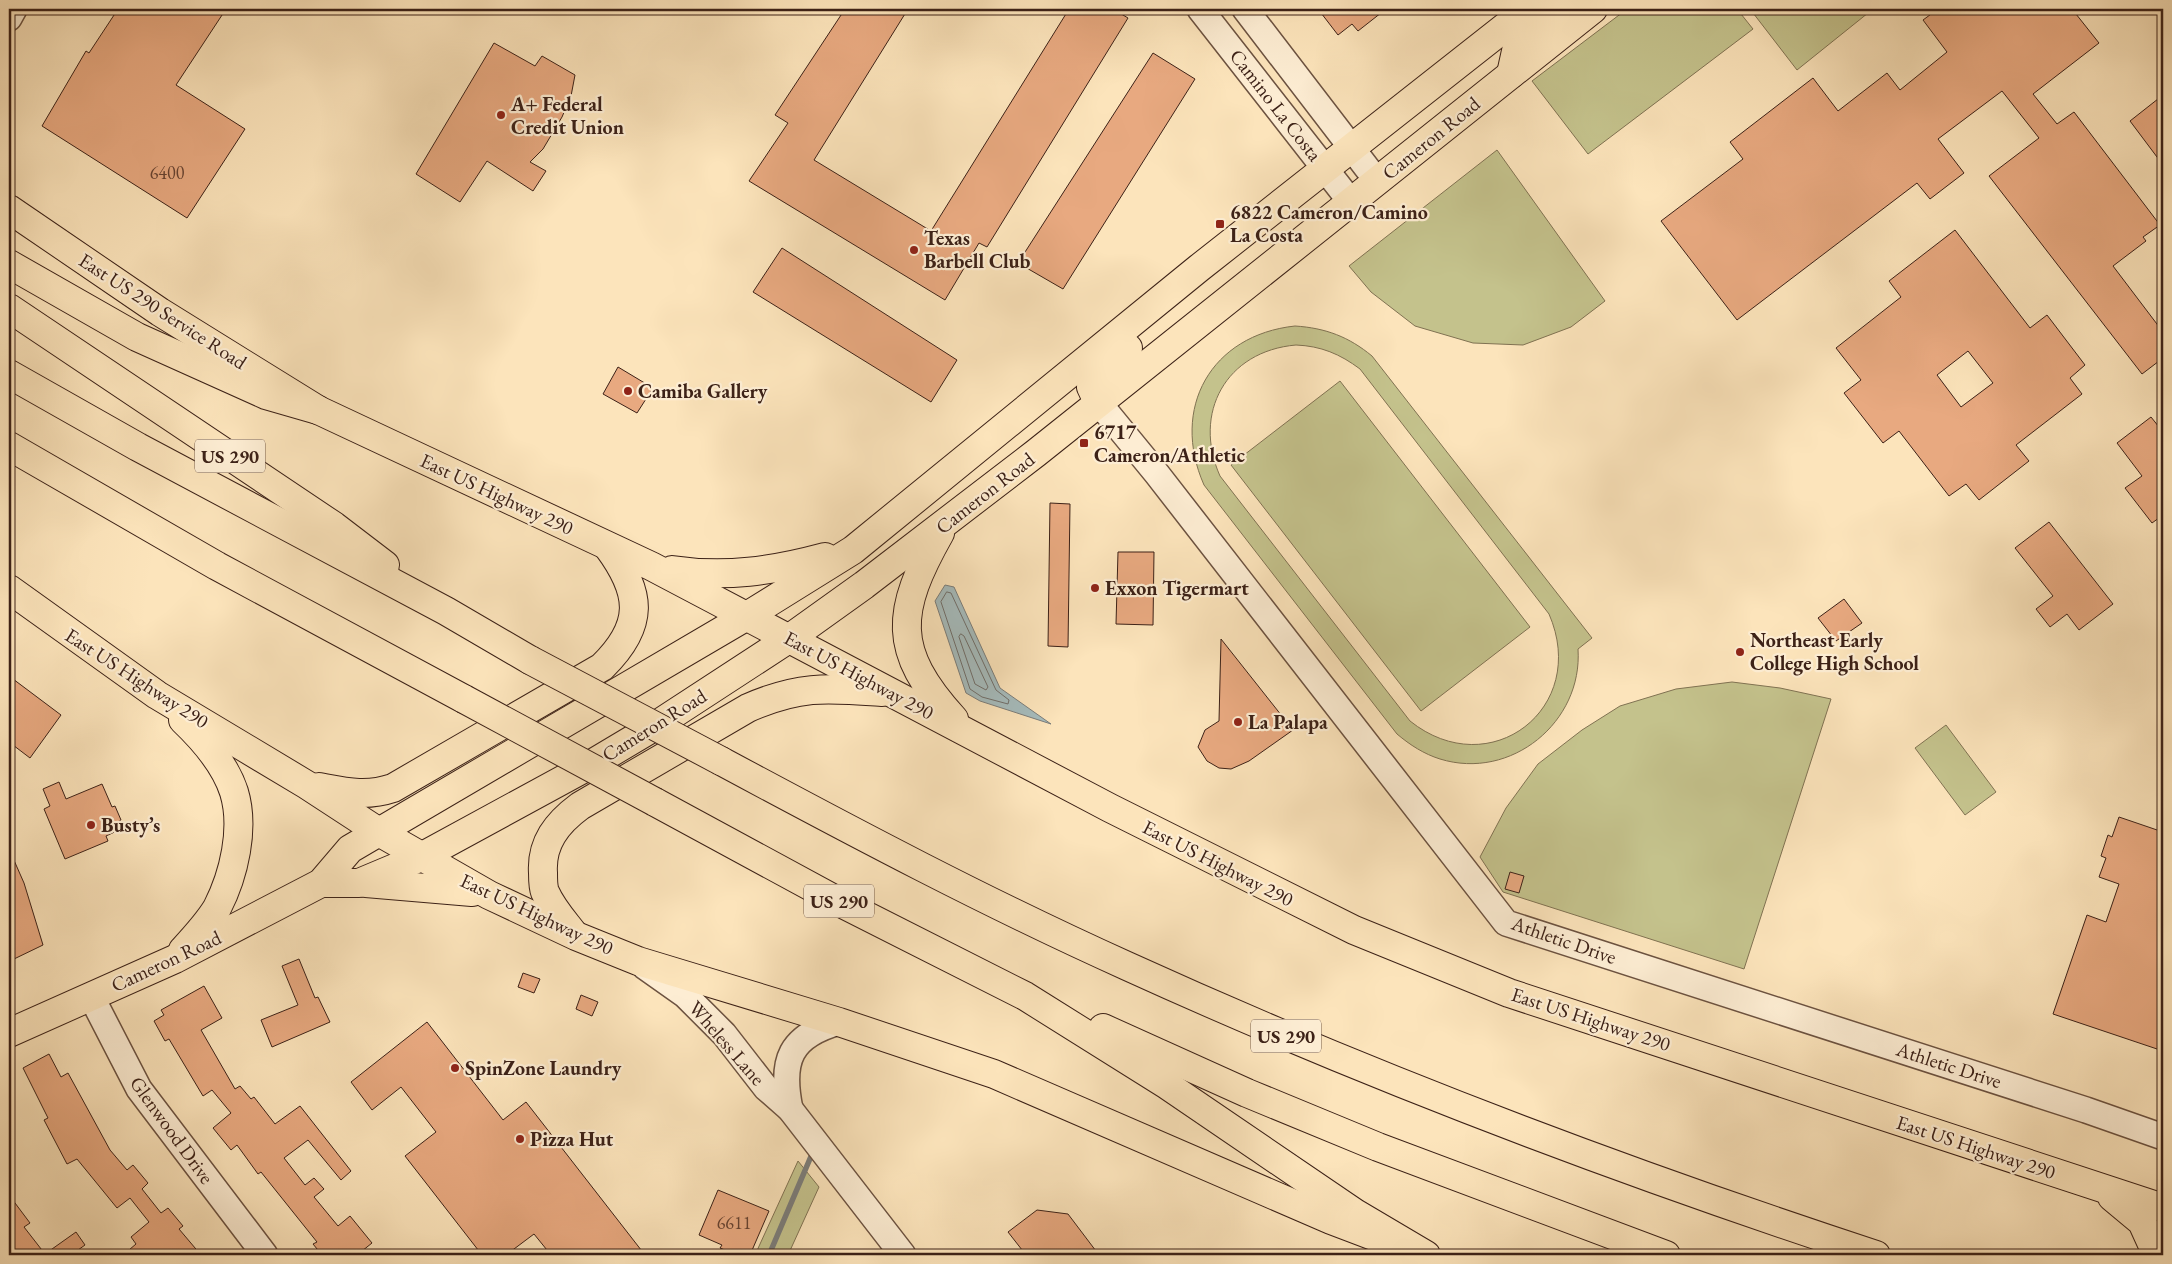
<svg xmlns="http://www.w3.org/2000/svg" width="2172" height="1264" viewBox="0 0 2172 1264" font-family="'EB Garamond',serif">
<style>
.green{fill:#c4c28c;stroke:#807252;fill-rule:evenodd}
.water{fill:#a5bbbc;stroke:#7b7d7a}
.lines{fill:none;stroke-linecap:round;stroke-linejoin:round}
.shore{stroke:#706e6a;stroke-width:1}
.stream{stroke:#7b7d7a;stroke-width:5.5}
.building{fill:#e8a980;stroke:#3c2117;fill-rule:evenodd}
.minor-casing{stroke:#6c5240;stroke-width:28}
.major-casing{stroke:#3c2117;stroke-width:30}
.highway-casing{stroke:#3c2117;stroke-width:30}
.minor{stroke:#fdedd3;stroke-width:25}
.major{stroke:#fce4bb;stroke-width:28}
.highway{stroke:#fce4bb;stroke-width:28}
.highway-bridge-casing{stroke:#3c2117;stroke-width:30;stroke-linecap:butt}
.highway-bridge{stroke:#fce4bb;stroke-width:28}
.poi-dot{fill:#8f2418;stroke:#fdedd3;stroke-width:2}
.labels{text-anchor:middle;stroke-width:4.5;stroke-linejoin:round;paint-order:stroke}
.number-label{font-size:18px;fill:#674331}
.shield{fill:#fdedd3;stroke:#765e4f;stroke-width:1}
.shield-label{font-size:19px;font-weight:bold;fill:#3c2117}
.poi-label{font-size:20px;font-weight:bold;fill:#3c2117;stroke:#fdedd3;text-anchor:start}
.street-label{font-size:20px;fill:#3c2117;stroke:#fdedd3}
</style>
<rect width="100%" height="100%" fill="#fce4bb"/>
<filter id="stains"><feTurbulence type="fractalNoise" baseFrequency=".004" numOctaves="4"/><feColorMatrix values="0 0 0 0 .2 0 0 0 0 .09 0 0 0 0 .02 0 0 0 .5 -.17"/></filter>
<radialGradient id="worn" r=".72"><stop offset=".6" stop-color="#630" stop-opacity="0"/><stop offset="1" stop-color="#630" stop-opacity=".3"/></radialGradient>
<!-- green -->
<g class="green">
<polygon points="1627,9 1737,9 1753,29 1588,154 1532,81"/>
<polygon points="1750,9 1873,9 1797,70"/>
<polygon points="1497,150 1605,301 1571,327 1523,345 1473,343 1415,326 1371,292 1349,266"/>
<path d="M 1295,326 C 1326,328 1349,337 1372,356 L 1592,638 L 1578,649 C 1583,722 1511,781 1440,759 C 1424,754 1410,745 1397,734 L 1204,485 C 1170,408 1211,335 1295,326 ZM 1296,345 C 1321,346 1340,354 1360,369 L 1549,614 C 1590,708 1490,785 1410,721 L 1220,476 C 1192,413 1226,351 1296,345 Z"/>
<polygon points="1340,381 1530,627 1421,711 1231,465"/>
<polygon points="1732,682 1780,688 1831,699 1744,969 1503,892 1480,857 1506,808 1538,764 1582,730 1620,706 1676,689"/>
<polygon points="1946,725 1996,792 1965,815 1915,748"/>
<polygon points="798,1161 819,1187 788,1255 755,1255"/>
</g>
<!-- water -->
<polygon class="water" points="945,585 954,587 1000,688 1051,724 980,701 966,693 935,601"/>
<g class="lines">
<!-- shore -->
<g class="shore">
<polygon points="947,592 951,593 996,690 1009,700 1008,704 982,697 970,689 941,602"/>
<polygon points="961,634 964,636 988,687 986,690 975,684 959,637"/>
</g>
<!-- stream -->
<polyline class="stream" points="769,1255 812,1154"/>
</g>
<!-- building -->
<g class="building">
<polygon points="118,9 226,9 176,85 245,129 187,218 42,126 86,51 89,53"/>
<polygon points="845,9 908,9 814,160 931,231 1069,9 1113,9 1128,18 987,247 979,243 945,300 749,181 788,123 775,115"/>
<polygon points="1318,9 1386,9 1358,31 1352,24 1338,35"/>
<polygon points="1938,9 2072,9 2099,43 2033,94 2057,124 2074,112 2160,225 2143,237 2146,241 2113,266 2163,332 2163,358 2142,374 1989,176 2039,138 2002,91 1938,139 1964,173 1930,199 1917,183 1737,320 1661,221 1743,159 1730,142 1813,78 1838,111 1887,73 1900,90 1947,52 1923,20"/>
<polygon points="494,43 535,66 542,56 575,75 571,96 562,117 543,149 530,162 546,171 533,191 487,161 460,202 416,174"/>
<polygon points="1153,53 1195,79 1063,289 1018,263"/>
<polygon points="2163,95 2163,165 2130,121"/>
<path d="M 1955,230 L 2030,328 L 2047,315 L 2085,365 L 2070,378 L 2082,394 L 2016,445 L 2029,461 L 1979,500 L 1966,484 L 1949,496 L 1899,431 L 1883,443 L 1844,393 L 1861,380 L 1836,348 L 1901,297 L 1889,281 ZM 1968,351 L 1993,383 L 1961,407 L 1937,375 Z"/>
<polygon points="782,248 957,360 931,402 753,292"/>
<polygon points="618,367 653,388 637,413 603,394"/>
<polygon points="2151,417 2163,432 2163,515 2152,523 2125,488 2142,476 2117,443"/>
<polygon points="1050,503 1070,504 1068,647 1048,646"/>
<polygon points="2049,522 2113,604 2079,630 2067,614 2050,627 2036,609 2053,596 2015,548"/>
<polygon points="1118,552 1154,552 1153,625 1116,624"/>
<polygon points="1844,599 1862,623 1836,641 1818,618"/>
<polygon points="1221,639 1293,730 1249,761 1231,769 1219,768 1207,761 1198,747 1205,730 1219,721"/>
<polygon points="9,676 61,715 30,758 9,742"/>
<polygon points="59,782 66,799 102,784 112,807 115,806 121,820 118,822 121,829 106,836 108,841 65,859 44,809 50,806 43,789"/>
<polygon points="2119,817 2163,832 2163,1051 2053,1014 2087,915 2106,922 2119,884 2099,877 2106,858 2101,856 2108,835 2112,837"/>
<polygon points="9,849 24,883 43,945 14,959 9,948"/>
<polygon points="1510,872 1524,876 1519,893 1505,889"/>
<polygon points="299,959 315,998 318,997 330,1022 272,1047 261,1020 298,1005 282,966"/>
<polygon points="523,973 540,979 534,993 518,987"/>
<polygon points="204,986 222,1018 201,1030 235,1089 240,1086 251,1099 254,1097 275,1124 300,1106 351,1171 341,1180 308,1140 284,1158 305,1185 314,1178 324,1189 314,1197 338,1226 350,1216 372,1243 357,1255 322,1255 313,1244 317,1242 261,1172 258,1174 237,1145 231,1150 213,1128 231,1113 212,1090 203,1096 169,1039 165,1041 154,1021 164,1015 161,1010"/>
<polygon points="581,995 598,1002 592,1016 576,1009"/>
<polygon points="427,1022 503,1120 526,1102 645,1255 551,1255 534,1234 506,1255 482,1255 405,1156 436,1132 401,1087 372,1110 351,1082"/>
<polygon points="49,1054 61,1077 68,1073 110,1150 127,1170 133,1165 148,1183 142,1189 161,1213 168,1208 183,1226 179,1229 201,1255 123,1255 136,1244 131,1237 149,1222 130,1198 117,1208 77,1159 67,1164 44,1120 48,1118 23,1068"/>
<polygon points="718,1190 769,1211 750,1255 737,1255 720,1248 722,1245 699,1235"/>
<polygon points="9,1195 30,1223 24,1227 45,1254 76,1232 85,1245 71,1255 9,1255"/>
<polygon points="1037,1210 1068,1214 1099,1255 1026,1255 1008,1232"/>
</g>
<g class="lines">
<defs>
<g id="minor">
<polyline points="1200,9 1351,202"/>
<polyline points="1245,9 1377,181"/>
<polyline points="9,18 14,9"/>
<polyline points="1098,402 1157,474 1506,923 2086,1110 2163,1137"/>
<polyline points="644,966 685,995 724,1034 766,1088 790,1109 903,1255"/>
<polyline points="91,996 139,1089 265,1255"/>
<path d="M 790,1109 C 780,1060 790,1036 839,1022"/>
</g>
<g id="major">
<polyline points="1511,74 1518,42 1559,9"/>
<polyline points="9,209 160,312 318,410 651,566 1110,808 1354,930 1509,993 2163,1208"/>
<path d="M 1098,402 L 1091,387 C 1097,370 1115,359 1128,348"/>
<path d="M 940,533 C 896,611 891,650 954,719"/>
<path d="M 672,570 C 725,578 773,571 825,557"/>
<polyline points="9,589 157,695 307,785 379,832 489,895 576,936 638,961 839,1022 994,1074 1331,1220 1389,1242"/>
<path d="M 319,787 C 346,792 366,797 393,788 L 602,667 C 645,625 642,593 608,547"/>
<polyline points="321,883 359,883 421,857 590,765 652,728 790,638 864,585 1036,453 1593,9"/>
<polyline points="366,883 472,892"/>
<path d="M 573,933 C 563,920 552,908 545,892 C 543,887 543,879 543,873 C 541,843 557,823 580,806 L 748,708 C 800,685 827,688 882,692"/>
<path d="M 183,950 C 195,937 208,923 217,908 C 234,875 245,828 234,792 C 225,764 204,740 183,720"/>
<polyline points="9,1033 175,959 321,883 350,849 747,616 853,550 1199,268 1528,9"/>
<polyline points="2112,1197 2142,1222 2157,1255"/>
</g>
<g id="highway">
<polyline points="9,264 137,337 266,395 318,410"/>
<polyline points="9,308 334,526 385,565"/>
<polyline points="9,374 138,447 446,611 530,660"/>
<polyline points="9,446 217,566 464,699"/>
<path d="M 721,761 C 855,833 989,904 1127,966 C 1373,1078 1620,1171 1876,1255"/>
<polyline points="655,802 845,905 1025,996 1167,1085 1355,1213 1426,1255"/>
<polyline points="1103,1028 1247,1093 1378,1147 1666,1255"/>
</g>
</defs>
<!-- minor casing -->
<use href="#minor" class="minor-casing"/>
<!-- major casing -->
<use href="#major" class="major-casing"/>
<!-- highway casing -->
<use href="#highway" class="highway-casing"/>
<!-- minor -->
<use href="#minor" class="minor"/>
<!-- major -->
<use href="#major" class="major"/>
<!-- highway -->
<use href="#highway" class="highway"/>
<defs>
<g id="highway-bridge">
<polyline points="530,660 721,761"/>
<polyline points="464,699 655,802"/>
</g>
</defs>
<!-- highway-bridge casing -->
<use href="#highway-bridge" class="highway-bridge-casing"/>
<!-- highway-bridge -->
<use href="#highway-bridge" class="highway-bridge"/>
</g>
<!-- markers -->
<g class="poi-dot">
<circle cx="501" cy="115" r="5"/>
<rect x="1215" y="219" width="10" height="10" rx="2.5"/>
<circle cx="914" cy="250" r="5"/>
<circle cx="628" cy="391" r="5"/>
<rect x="1079" y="438" width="10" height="10" rx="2.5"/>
<circle cx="1095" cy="588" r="5"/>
<circle cx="1740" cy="652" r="5"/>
<circle cx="1238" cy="722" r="5"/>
<circle cx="91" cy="825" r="5"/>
<circle cx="455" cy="1068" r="5"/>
<circle cx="520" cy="1139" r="5"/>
</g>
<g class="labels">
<!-- number labels -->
<g class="number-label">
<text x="167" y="179">6400</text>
<text x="734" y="1229">6611</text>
</g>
<!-- shield labels -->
<g class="shield">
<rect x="195" y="439.5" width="70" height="33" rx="4"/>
<rect x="804" y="884.5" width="70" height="33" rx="4"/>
<rect x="1251" y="1019.5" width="70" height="33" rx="4"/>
</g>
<g class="shield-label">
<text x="230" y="463">US 290</text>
<text x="839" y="908">US 290</text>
<text x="1286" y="1043">US 290</text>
</g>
<!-- poi labels -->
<g class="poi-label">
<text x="511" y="111">A+ Federal<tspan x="511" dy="23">Credit Union</tspan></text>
<text x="1230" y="219">6822 Cameron/Camino<tspan x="1230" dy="23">La Costa</tspan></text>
<text x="924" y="245">Texas<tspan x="924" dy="23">Barbell Club</tspan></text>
<text x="638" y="398">Camiba Gallery</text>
<text x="1094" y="439">6717<tspan x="1094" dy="23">Cameron/Athletic</tspan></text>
<text x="1105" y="595">Exxon Tigermart</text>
<text x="1750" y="647">Northeast Early<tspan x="1750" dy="23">College High School</tspan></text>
<text x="1248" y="729">La Palapa</text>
<text x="101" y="832">Busty’s</text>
<text x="465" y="1075">SpinZone Laundry</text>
<text x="530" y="1146">Pizza Hut</text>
</g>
<!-- street labels -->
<g class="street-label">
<text transform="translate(1276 105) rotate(52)" y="7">Camino La Costa</text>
<text transform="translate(1431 138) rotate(-39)" y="7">Cameron Road</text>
<text transform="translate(163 311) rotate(33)" y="7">East US 290 Service Road</text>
<text transform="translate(985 493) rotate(-38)" y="7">Cameron Road</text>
<text transform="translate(497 494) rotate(25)" y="7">East US Highway 290</text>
<text transform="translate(859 675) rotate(28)" y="7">East US Highway 290</text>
<text transform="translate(137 678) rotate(33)" y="7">East US Highway 290</text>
<text transform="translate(654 725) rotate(-32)" y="7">Cameron Road</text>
<text transform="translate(1218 863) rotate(27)" y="7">East US Highway 290</text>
<text transform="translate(537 914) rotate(25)" y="7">East US Highway 290</text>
<text transform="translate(1564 940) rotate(19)" y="7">Athletic Drive</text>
<text transform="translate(166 961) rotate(-25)" y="7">Cameron Road</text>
<text transform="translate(1591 1019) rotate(18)" y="7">East US Highway 290</text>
<text transform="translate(727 1043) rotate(49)" y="7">Wheless Lane</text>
<text transform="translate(1949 1065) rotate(18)" y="7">Athletic Drive</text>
<text transform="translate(172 1130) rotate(54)" y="7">Glenwood Drive</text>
<text transform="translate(1976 1147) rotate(18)" y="7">East US Highway 290</text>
</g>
</g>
<!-- margin -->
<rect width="2172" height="1264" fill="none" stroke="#fce4bb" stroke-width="30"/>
<rect x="10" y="10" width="2152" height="1244" fill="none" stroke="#3c2117" stroke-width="2.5"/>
<rect x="15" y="15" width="2142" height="1234" fill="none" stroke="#3c2117"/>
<rect width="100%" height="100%" filter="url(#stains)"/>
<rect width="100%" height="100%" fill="url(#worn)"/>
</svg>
